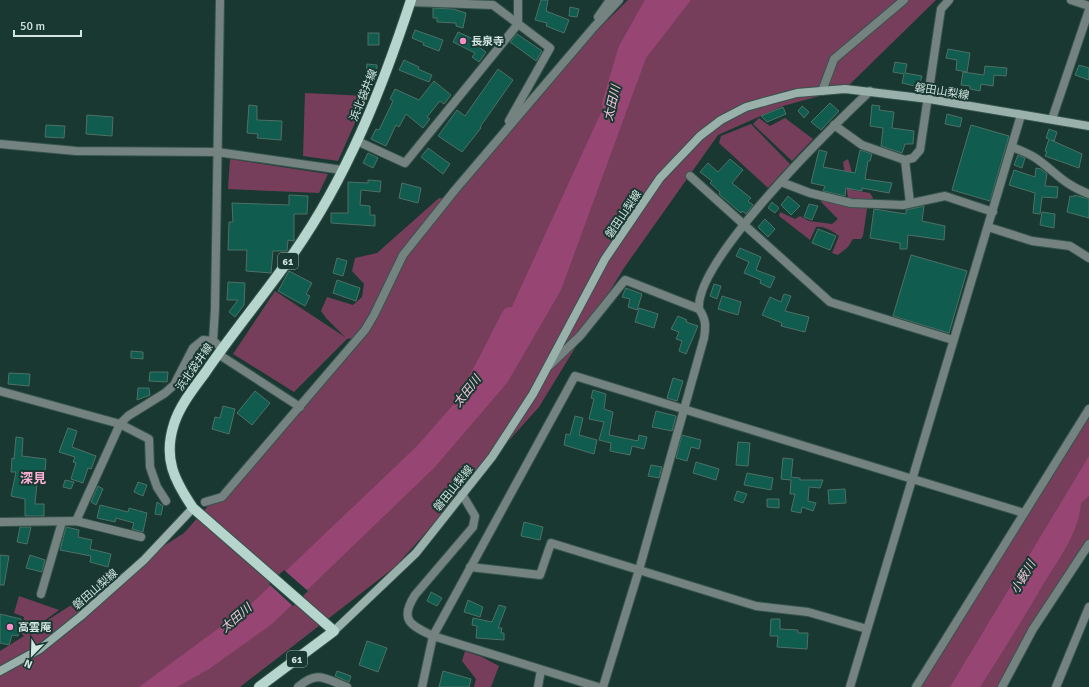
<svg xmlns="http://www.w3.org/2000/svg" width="1089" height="687" viewBox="0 0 1089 687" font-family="Signika,'Noto Sans JP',sans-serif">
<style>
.green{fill:#763e5b}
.water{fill:#974572}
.pier{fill:#183831}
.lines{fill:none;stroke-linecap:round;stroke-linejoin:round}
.river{stroke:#974572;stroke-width:16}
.building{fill:#105c4e;stroke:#4e7067}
.minor-casing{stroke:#36544d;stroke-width:10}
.tertiary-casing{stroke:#36544d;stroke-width:10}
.secondary-casing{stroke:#36544d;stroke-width:10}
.primary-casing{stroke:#36544d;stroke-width:12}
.minor{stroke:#74837f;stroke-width:8}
.tertiary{stroke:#74837f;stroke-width:8}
.secondary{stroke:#9ab1ab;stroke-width:8}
.primary{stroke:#b6d5cd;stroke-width:10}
.poi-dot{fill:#fa8fc7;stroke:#183831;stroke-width:1.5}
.labels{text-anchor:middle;stroke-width:4;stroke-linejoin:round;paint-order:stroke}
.shield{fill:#183831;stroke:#9bb1ac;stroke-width:1}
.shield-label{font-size:10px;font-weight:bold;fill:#d3e5e0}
.poi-label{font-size:11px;font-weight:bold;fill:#d3e5e0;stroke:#183831;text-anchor:start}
.street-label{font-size:11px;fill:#d3e5e0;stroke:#183831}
.water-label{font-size:12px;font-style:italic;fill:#f4c5db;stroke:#183831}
.quarter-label{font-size:13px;font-weight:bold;fill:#feb1d7;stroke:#183831}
</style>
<rect width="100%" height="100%" fill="#183831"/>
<!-- green -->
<g class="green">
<polygon points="628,0 936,0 845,89 783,106 718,135 624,268 539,407 395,567 240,687 0,687 0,651 24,636 21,633 24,617 14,613 19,596 59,610 29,632 184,533 359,337 347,339 294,392 233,354 275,291 345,337 326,318 321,311 327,297 353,305 362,297 364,284 352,271 355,258 377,253 439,198 444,198 407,250 562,65"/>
<polygon points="305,93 367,96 338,161 303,156"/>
<polygon points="759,118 770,126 785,118 813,139 792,161 753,124"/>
<polygon points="751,124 790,164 768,188 719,143 721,136"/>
<polygon points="230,159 328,174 319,193 228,189"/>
<path d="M 848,159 L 853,176 L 852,190 L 870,193 L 873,198 L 867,209 L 863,236 L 861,239 L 853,239 L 848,247 L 838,255 L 832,253 L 839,236 C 832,231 824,226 816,227 L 810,240 L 779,216 L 780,212 L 795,219 L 800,216 L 809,221 L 832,224 L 838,219 L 822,203 L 816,191 L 848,198 L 843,162 Z"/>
<polygon points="1089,405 1089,546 1002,687 917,687"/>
<polygon points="465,651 482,657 499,666 491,687 474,687 476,679 462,661"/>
</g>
<!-- water -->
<g class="water">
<polygon points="656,0 691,0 646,58 561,290 507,383 435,467 272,624 209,669 177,687 139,687 250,605 417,446 482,372 615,82 640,25"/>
<path d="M 1089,456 L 1089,496 L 1081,503 C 1079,532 1059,559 1044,583 C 1024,618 1002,653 980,687 L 950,687 Z"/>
</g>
<!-- pier -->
<polygon class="pier" points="284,570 308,591 293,606 269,584"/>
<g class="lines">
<!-- river -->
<g class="river">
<polyline points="610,104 626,50 654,0"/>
<path d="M 470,389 C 486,366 496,340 510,315"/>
</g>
</g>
<!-- building -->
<g class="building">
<polygon points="541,0 548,0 546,11 569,20 564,33 546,26 547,23 535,20"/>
<polygon points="570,7 579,9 577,17 569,16"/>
<polygon points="433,8 453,9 466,13 463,28 456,26 456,23 437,22 437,18 433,18"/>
<polygon points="415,30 443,40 439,51 423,45 424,43 412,38"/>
<polygon points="458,32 473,39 472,42 486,52 479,62 472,57 475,53 453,42"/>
<rect x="368" y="33" width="11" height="12"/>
<polygon points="517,34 542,51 536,61 510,42"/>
<polygon points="948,49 970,53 967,72 956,70 957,60 946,58"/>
<polygon points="404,60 419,67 418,69 432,75 429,82 399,70"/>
<polygon points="895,62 907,64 905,73 922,76 919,87 902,83 904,74 893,72"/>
<polygon points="367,64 377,65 377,73 366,72"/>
<polygon points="1079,65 1089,68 1089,80 1075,75"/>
<polygon points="985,66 1007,68 1006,76 994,75 993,86 981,84 980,91 970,89 970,86 961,85 963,72 984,75"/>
<polygon points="498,69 513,80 480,127 481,128 462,152 438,136 457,110 465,116"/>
<polygon points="434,81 451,95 444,104 440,101 427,117 430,119 423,128 406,114 399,127 396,125 386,146 371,139 376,129 379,130 393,101 390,99 395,89 419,100"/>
<polygon points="830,103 839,111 821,130 811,122"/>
<polygon points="249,105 257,106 257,120 282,121 281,140 257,138 258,134 247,133"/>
<polygon points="872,105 880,106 879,110 894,112 892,128 914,131 913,144 905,144 902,153 881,146 883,128 870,126"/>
<polygon points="802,106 809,112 804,118 798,111"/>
<polygon points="783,107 786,114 767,122 761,116"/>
<polygon points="947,114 962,118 960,127 945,124"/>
<polygon points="87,115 113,117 112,136 86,134"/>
<polygon points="46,125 65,126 64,138 45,137"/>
<polygon points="971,125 1009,136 990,201 952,190"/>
<polygon points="1049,129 1057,132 1054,141 1051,140 1082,154 1079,168 1045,156 1047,152 1045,151 1049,139 1046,138"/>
<polygon points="428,148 450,164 443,174 421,157"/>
<polygon points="819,150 827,152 823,167 855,173 860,150 872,154 870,161 868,161 865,179 892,183 889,193 862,188 862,191 846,188 845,196 823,191 825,186 811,183"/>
<polygon points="368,153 378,158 373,168 363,163"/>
<polygon points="1018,155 1025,158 1022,168 1014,165"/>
<polygon points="730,159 743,170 732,183 751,198 748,201 753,205 746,214 742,211 741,213 719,194 720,192 710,183 712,181 700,172 708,163 718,172"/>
<polygon points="1036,168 1041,169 1047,174 1045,186 1058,187 1057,198 1042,197 1040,214 1033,213 1035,193 1009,185 1014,170 1035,177"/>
<polygon points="368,180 381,181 380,192 361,190 360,205 370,206 370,215 375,215 375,226 331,223 331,213 348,213 348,182 368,183"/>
<polygon points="402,183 421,188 418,203 399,198"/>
<polygon points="289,195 308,196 307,214 294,214 294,241 288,240 287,251 273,251 271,273 246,271 247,250 228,250 229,222 233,222 232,203 289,205"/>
<polygon points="1074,195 1089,199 1089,218 1067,212 1070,196 1074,197"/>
<polygon points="788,196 800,206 791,215 781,205"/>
<polygon points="772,202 779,208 775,213 768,208"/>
<polygon points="809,204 818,206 812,220 804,217"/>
<polygon points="924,206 922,221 945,226 944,240 908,235 907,249 900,249 900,243 870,238 874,209 906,214 906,210"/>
<polygon points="1042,212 1055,214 1054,228 1040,225"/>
<polygon points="765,219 775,229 768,237 758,227"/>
<polygon points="818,229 836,236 830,250 812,243"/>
<polygon points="740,248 761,257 756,270 775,277 770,288 760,283 761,280 744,273 749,262 736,256"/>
<polygon points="911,255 967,271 949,333 893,316"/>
<polygon points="337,258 347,261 343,276 333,273"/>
<polygon points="289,271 312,283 306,294 310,296 305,306 278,291"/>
<polygon points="337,280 360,288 356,301 333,293"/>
<polygon points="228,282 245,283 244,305 235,317 229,312 238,300 227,300"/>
<polygon points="714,284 721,286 717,299 710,296"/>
<polygon points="626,288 642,294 637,310 628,307 630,299 622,297"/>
<polygon points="784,294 791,296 785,311 809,317 805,332 781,326 782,323 762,315 770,297 781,302"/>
<polygon points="722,296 741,302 738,315 718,309"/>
<polygon points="639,308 658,314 654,328 635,322"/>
<polygon points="678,316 687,320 686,322 698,326 686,354 679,351 682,341 676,339 679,332 671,329"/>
<polygon points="131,351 143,352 143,359 131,358"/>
<polygon points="150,372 168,372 167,382 149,381"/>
<polygon points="9,373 30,374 29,386 8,384"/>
<polygon points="673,378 683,381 677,401 667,398"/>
<polygon points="138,388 149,388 150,395 137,400"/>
<polygon points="593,390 606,394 604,409 613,412 609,435 638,441 639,435 647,437 644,449 632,446 630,455 610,451 611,443 599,440 604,422 589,419 594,399 591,398"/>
<polygon points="255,391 270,403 252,425 237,413"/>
<polygon points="223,406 235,409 229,434 212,429 215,417 220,418"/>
<polygon points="656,411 676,416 672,431 652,427"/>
<polygon points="575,416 583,418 579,435 597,440 594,454 564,445 566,434 570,435"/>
<polygon points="68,428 77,431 72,447 96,456 91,469 88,468 83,483 71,479 76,463 73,462 75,457 59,452"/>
<polygon points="682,435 701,440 699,449 691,447 687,461 676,458"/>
<polygon points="16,437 23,438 22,456 46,459 45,473 38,472 35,504 44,504 44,516 25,516 25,499 11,496 16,472 11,472 12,458 14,459"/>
<polygon points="738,442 750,443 748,466 736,465"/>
<polygon points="783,458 793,459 791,477 800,478 800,480 823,480 820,488 809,487 808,501 816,503 813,511 802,507 801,513 791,511 795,494 790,494 791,480 781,479"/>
<polygon points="696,462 719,469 716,480 693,473"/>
<polygon points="651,465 662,467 659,478 648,476"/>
<polygon points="747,473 773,478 771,490 744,485"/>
<polygon points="65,480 74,482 71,489 63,487"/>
<polygon points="138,482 147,485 143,496 134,492"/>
<polygon points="98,486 103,489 96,505 91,502"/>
<polygon points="845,489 846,503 829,504 828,490"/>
<polygon points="737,491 747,494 743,503 734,500"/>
<polygon points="767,499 779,499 779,508 767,507"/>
<polygon points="157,502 163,506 161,515 155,514"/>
<polygon points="100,505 128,512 129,508 147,513 143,532 132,529 134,523 116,518 115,522 97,518"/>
<polygon points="524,522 543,527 540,540 521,536"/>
<polygon points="20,527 31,527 27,544 17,542"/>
<polygon points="66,527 79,530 78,537 92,540 90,549 111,554 108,567 90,562 91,556 60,550"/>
<polygon points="0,555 9,556 4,585 0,585"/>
<polygon points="30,555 45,560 42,572 26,568"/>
<polygon points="431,592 442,598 437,606 427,601"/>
<polygon points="468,600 483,607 480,617 464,612"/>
<polygon points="499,605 506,607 498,628 502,628 501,633 504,633 504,640 476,638 477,626 472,625 473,618 492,622"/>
<polygon points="0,614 21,619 18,636 12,635 9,645 0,643"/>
<polygon points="771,619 780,619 780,629 798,630 798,633 808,633 807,649 777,647 778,636 770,636"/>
<polygon points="367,641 387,648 378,672 359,665"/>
<polygon points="337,671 351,676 349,682 335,676"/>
<polygon points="443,671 471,679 469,687 439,687"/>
</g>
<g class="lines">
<defs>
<g id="minor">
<polyline points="1071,0 1089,6"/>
<polyline points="410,2 493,5 550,48 509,121"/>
<polyline points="598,17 610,0"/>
<polyline points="822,91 834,59 904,0"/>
<polyline points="834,125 862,145 905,160 913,158 920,150 941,9 949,0"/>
<polyline points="357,141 405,163 518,24 518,0"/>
<polyline points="0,144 76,151 217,152 342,170"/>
<path d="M 1012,147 C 1020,150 1030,154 1037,159 C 1058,174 1063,184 1089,194"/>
<polyline points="905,160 910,203"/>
<polyline points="690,176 830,302 953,340"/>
<polyline points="781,182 810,193 851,203 903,205 945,196 993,212"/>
<polyline points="988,227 1032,241 1070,246 1089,258"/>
<path d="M 699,309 C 695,260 832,127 870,91"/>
<polyline points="213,341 215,309 220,0"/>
<polyline points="218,354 300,407"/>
<path d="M 550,365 L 580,336 L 625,280 L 699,309 C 706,319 706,326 704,338 L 639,570 L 603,687"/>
<polyline points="0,391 120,424 149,439 150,467 157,487 166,501"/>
<path d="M 462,494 L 475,516 L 473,527 L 415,595 C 399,620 410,625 433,636 L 598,687"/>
<polyline points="205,502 222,497 365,330 374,315 403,255 455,190 594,27 619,0"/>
<polyline points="76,521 120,424 128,416 165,393 174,385 193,348 203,340 213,341 222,348"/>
<polyline points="0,522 76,521 141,537"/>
<polyline points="470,567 540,575 551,543 756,606 808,612 867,629"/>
<polyline points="41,594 62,522"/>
<path d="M 298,687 C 318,670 325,679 347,687"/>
<polyline points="422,687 433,636 575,376 1024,513"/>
<polyline points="538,687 541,670"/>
<polyline points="850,687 1021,115"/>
<polyline points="916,687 1089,409"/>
<polyline points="1002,687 1033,629 1089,544"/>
<polyline points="1056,687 1089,607"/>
</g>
<polyline id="tertiary" points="1052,119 1089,10"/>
<g id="secondary">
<polyline points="334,631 416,553 492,457 533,394 605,259 660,178 700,136 721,120 746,107 771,100 797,93 845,89 929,99 1089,126"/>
<polyline points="0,671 40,649 81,616 144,560 193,508"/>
</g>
<path id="primary" d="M 259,687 L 334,631 L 193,508 C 174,480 163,458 174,424 C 180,405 194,388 205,373 C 233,332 265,294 293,254 C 347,177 382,89 411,0"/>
</defs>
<!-- minor casing -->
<use href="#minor" class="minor-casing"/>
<!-- tertiary casing -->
<use href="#tertiary" class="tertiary-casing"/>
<!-- secondary casing -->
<use href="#secondary" class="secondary-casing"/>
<!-- primary casing -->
<use href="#primary" class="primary-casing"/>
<!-- minor -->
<use href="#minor" class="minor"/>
<!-- tertiary -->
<use href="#tertiary" class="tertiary"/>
<!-- secondary -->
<use href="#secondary" class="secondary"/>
<!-- primary -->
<use href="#primary" class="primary"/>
</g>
<!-- markers -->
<g class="poi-dot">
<circle cx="463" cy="41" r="4"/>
<circle cx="10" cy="627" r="4"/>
</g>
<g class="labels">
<!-- shield labels -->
<g class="shield">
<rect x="278" y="253" width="20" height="16" rx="3"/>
<rect x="287" y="651" width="20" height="16" rx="3"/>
</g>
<g class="shield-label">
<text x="288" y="265">61</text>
<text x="297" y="663">61</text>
</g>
<!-- poi labels -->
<g class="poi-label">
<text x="471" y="45">長泉寺</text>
<text x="18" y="631">高雲庵</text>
</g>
<!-- street labels -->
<g class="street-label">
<text transform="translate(942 91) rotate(9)" y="4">磐田山梨線</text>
<text transform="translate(363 95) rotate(-68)" y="4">浜北袋井線</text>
<text transform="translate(623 214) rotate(-56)" y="4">磐田山梨線</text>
<text transform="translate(194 367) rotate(-55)" y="4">浜北袋井線</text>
<text transform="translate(453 488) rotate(-51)" y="4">磐田山梨線</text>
<text transform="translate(95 589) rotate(-41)" y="4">磐田山梨線</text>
</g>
<!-- water labels -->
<g class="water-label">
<text transform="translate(612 103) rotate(-77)" y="4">太田川</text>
<text transform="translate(467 391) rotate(-52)" y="4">太田川</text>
<text transform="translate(1023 577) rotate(-59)" y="4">小薮川</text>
<text transform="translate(236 618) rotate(-41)" y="4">太田川</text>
</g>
<!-- quarter labels -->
<g class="quarter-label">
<text x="33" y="483">深見</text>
</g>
</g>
<!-- north arrow -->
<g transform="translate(32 655) rotate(203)" stroke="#183831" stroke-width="3" paint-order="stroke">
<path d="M0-3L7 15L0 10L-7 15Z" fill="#d3e5e0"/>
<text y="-6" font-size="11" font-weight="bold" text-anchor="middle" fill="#d3e5e0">N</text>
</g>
<!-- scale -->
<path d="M14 30v6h67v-6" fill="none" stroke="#d3e5e0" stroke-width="2"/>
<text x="20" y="30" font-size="12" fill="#d3e5e0" stroke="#183831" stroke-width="3" paint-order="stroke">50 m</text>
</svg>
